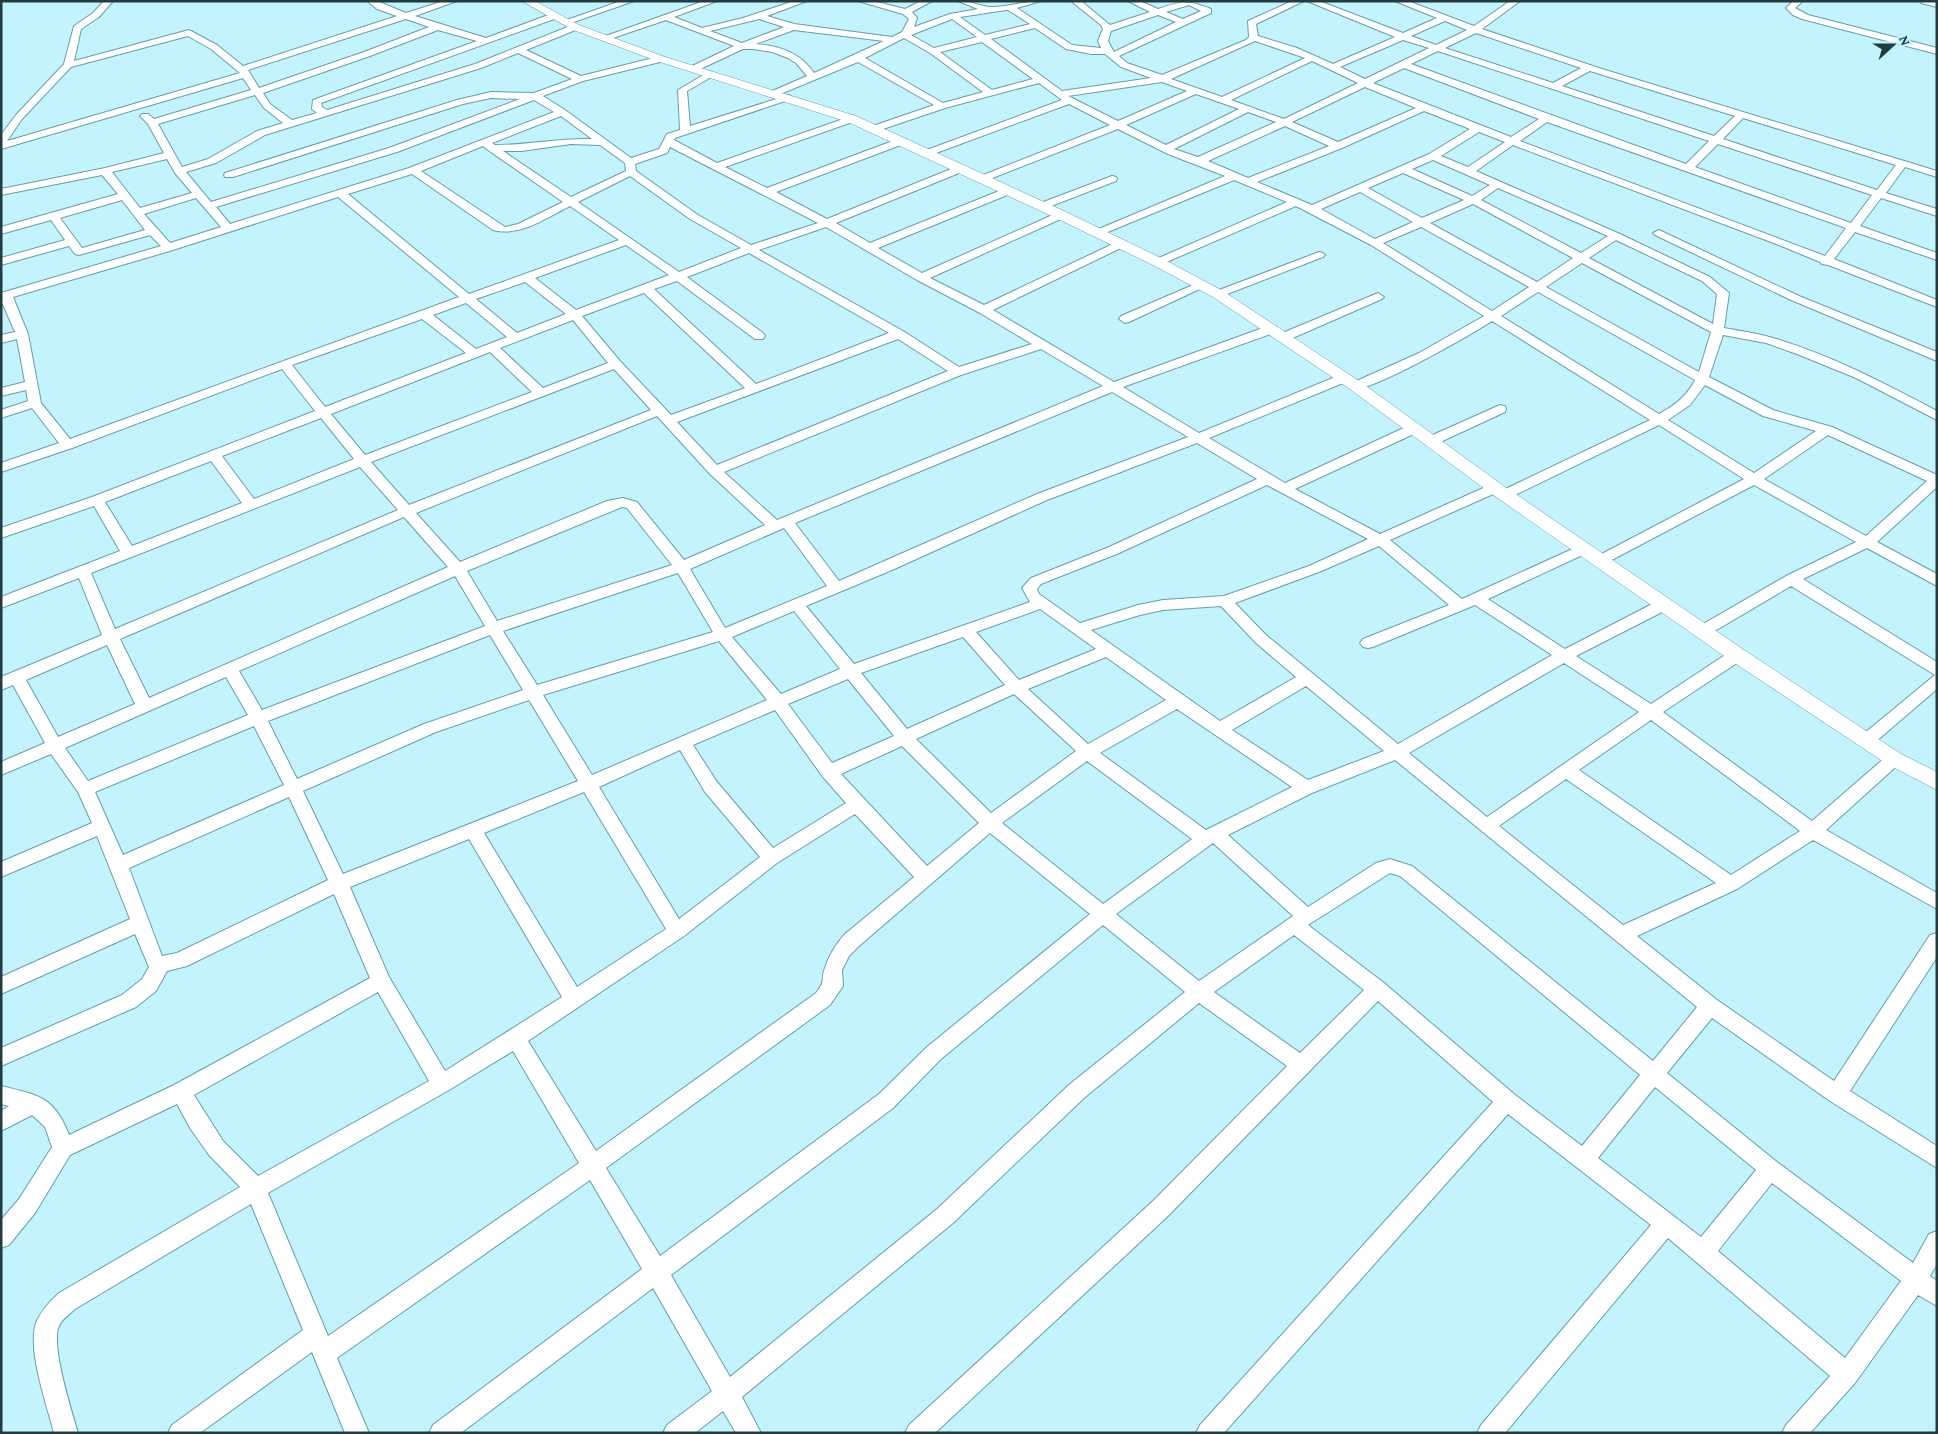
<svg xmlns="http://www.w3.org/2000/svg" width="1938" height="1434" viewBox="0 0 1938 1434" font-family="'Crimson Pro',serif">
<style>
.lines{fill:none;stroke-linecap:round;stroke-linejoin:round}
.minor-casing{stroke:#649fa9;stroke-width:2}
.tertiary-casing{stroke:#649fa9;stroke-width:1}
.minor{fill:#fff;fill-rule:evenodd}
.tertiary{fill:#fff;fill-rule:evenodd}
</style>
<rect width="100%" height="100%" fill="#c3f3fc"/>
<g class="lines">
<defs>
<g id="minor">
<path d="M 104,1 L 113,1 L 99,17 L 81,29 L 74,61 L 189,30 L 217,45 L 243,66 L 397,16 L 377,9 L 367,1 L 377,1 L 406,13 L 444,1 L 457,1 L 415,16 L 486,38 L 551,14 L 557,14 L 557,18 L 321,103 L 322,107 L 327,110 L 475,64 L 575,24 L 579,27 L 578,29 L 526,50 L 581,76 L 661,56 L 666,59 L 664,61 L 583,81 L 543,96 L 565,110 L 631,158 L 659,149 L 667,134 L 680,130 L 678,90 L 710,71 L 715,74 L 713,76 L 687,91 L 690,126 L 786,96 L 789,95 L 794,98 L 675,138 L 674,140 L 717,163 L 849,117 L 855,117 L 855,121 L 725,167 L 767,188 L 898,139 L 906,139 L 906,143 L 776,192 L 827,219 L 956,167 L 964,167 L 965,169 L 964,171 L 836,223 L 870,243 L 1004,189 L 1012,189 L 1013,191 L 1012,193 L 878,248 L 922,273 L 1057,213 L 1065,213 L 1066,215 L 1065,217 L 930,278 L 984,305 L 1117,242 L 1125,242 L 1127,244 L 1125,246 L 993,310 L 1114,382 L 1268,326 L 1276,326 L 1278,329 L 1276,332 L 1123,387 L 1199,433 L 1340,375 L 1348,375 L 1350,378 L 1348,381 L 1209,438 L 1285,483 L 1408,426 L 1418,426 L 1420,429 L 1418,432 L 1295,489 L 1380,534 L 1490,485 L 1500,485 L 1502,488 L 1500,491 L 1390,540 L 1462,599 L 1579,546 L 1589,546 L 1591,549 L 1589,552 L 1488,599 L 1565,649 L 1658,601 L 1668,601 L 1671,605 L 1668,609 L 1576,656 L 1651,704 L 1731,651 L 1737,650 L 1743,651 L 1745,655 L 1743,659 L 1663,712 L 1812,821 L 1888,755 L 1894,753 L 1900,755 L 1902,759 L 1900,763 L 1826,830 L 1937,893 L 1937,909 L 1813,840 L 1737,889 L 1637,936 L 1717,1000 L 1834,1081 L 1930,935 L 1937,933 L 1937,957 L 1850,1091 L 1937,1146 L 1937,1168 L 1830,1101 L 1712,1018 L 1667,1073 L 1777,1162 L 1913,1263 L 1929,1234 L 1937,1231 L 1937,1264 L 1930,1276 L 1937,1281 L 1937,1306 L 1918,1295 L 1855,1383 L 1810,1433 L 1782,1433 L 1786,1425 L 1830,1376 L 1668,1238 L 1505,1433 L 1477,1433 L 1481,1425 L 1651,1225 L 1508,1114 L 1224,1433 L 1196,1433 L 1200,1425 L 1493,1102 L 1378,1001 L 1169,1215 L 935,1433 L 905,1433 L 909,1425 L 1153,1201 L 1287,1066 L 1199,1003 L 1084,1098 L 953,1223 L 742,1397 L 761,1433 L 736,1433 L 723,1411 L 695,1433 L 663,1433 L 667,1425 L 712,1391 L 653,1288 L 461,1433 L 429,1433 L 433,1425 L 642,1269 L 590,1180 L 337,1358 L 369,1433 L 345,1433 L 312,1352 L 200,1433 L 168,1433 L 172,1425 L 303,1330 L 251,1204 L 75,1309 C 70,1314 62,1319 59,1326 C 50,1344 72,1412 78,1433 L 54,1433 C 47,1405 27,1350 36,1323 C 41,1311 49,1302 59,1293 L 240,1187 L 209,1155 L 190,1128 L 177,1104 L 70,1155 L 35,1213 L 9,1245 L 1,1248 L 1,1220 L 19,1199 L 52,1147 L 45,1127 L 32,1115 L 1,1131 L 1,1111 L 9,1106 L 1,1104 L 1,1086 C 38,1095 54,1096 69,1135 L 174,1085 L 370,978 L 334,894 L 187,966 L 167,971 L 156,991 L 136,1007 L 1,1066 L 1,1048 L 122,995 L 142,979 L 149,967 L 135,934 L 1,994 L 1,977 L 130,919 L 97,836 L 1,877 L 1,862 L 92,823 L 78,792 L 51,754 L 1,775 L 1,762 L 45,743 L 13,685 L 1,690 L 1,677 L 102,635 L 79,578 L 1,608 L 1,597 L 120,551 L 94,506 L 1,538 L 1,528 L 92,497 L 315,411 L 282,369 L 72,448 L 1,472 L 1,463 L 59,443 L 32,408 L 1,418 L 1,410 L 28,401 L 26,390 L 1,396 L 1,388 L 25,382 L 17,339 L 1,343 L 1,335 L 15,332 L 1,300 L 1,293 L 161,246 L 150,235 L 79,255 L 75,254 L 69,246 L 1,265 L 1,258 L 65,240 L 51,220 L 1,234 L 1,227 L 118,194 L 102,175 L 1,195 L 1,189 L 105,168 L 164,153 L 148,124 L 140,116 L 142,114 L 148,114 L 154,119 L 251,90 L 243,78 L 1,149 L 1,135 L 16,115 L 64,64 L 74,26 L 93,13 ZM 406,19 L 429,27 L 364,52 L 259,88 L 248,70 ZM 438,30 L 477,41 L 313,100 L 312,109 L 317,113 L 292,120 L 270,104 L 263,93 L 370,56 ZM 188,36 L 211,49 L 240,73 L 7,141 L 22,119 L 71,67 ZM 518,53 L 572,79 L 534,93 L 491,92 L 457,100 L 225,173 L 224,175 L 225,177 L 233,177 L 463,104 L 491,98 L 520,99 L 389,148 L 211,202 L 186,172 L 216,163 L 265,135 L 481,68 ZM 255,95 L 264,108 L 283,123 L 257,131 L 208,159 L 182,167 L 158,124 ZM 534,100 L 554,112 L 409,168 L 230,224 L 216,207 L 397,152 ZM 561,116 L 592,139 C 559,138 527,145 495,145 L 492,143 ZM 571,144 L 600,145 L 625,163 L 626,171 L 571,197 L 503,151 L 521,151 ZM 483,146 L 488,150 L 563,202 L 518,224 L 505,227 L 421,171 ZM 670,147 L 818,223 L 751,245 L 698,215 L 636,171 L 635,164 L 667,153 ZM 167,159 L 175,173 L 192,193 L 140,208 L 112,172 ZM 412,174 L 493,230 C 520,237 546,218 570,206 L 619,240 L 469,294 L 348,194 ZM 630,176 L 690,219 L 741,248 L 679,272 L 578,202 ZM 338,197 L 459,297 L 70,439 L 41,403 L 28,334 L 13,297 L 173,250 ZM 196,198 L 221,227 L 170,243 L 144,214 ZM 122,200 L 145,230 L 82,248 L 60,218 ZM 826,227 L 917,280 L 980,313 L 1032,344 L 959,367 L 903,331 L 759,250 ZM 626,245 L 669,275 L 576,310 L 535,278 ZM 749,253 L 889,333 L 756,384 L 654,289 L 677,281 L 755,339 L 763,339 L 765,336 L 763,333 L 687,277 ZM 525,282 L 566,314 L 517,333 L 476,299 ZM 644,293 L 745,388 L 671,415 L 620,361 L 582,316 ZM 466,303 L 507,337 L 476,349 L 433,315 ZM 422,319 L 466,353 L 325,407 L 292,365 ZM 573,320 L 608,363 L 543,388 L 500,348 ZM 898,339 L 948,371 L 717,465 L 677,422 ZM 1041,349 L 1103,386 L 777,520 L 724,472 L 961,375 ZM 490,352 L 532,392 L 365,455 L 331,414 ZM 614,369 L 651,410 L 409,505 L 371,462 ZM 1112,392 L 1188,437 L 1037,494 L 839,581 L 795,523 ZM 657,416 L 710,474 L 765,525 L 684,560 L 637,502 L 623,498 L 607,501 L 460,562 L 416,513 ZM 321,418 L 354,459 L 254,499 L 222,456 ZM 1197,443 L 1257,479 L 1109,547 L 1031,578 L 1022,588 L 1030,602 L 854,664 L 806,606 L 892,570 L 1047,500 ZM 211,461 L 242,503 L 132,546 L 105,502 ZM 360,467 L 398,510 L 115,629 L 91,573 ZM 1267,485 L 1368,539 L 1309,566 L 1224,596 L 1163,600 L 1138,605 L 1080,623 L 1039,594 L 1037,589 L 1041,584 L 1119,553 ZM 622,507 L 627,508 L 672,565 L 497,621 L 467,571 ZM 404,517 L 448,567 L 149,698 L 120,639 ZM 784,528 L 827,586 L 725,628 L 690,569 ZM 1379,546 L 1449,605 L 1363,639 L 1360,643 L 1363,647 L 1368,648 L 1373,647 L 1475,605 L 1552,655 L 1398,744 L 1266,635 L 1235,603 L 1319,572 ZM 678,573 L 713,632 L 537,685 L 503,631 ZM 455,576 L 485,626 L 262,710 L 239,671 ZM 1221,606 L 1256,643 L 1296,677 L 1220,721 L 1091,630 L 1140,615 L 1163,610 ZM 1040,609 L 1096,649 L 1019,680 L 976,632 ZM 794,611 L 840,669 L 781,694 L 732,637 ZM 490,635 L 523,690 L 424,724 L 297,779 L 268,721 ZM 963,637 L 1005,685 L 907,729 L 861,673 ZM 719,641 L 767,700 L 592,775 L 543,695 ZM 107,645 L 135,704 L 58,737 L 26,680 ZM 1106,657 L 1166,700 L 1088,744 L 1028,689 ZM 1564,663 L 1639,712 L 1487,817 L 1409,753 ZM 226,677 L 248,715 L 88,781 L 65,748 ZM 848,679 L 894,736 L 832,763 L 788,704 ZM 1306,686 L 1384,751 L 1308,780 L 1232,730 ZM 1014,694 L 1076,751 L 991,813 L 916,739 ZM 529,700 L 578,781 L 343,874 L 303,791 L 436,732 ZM 1177,709 L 1292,787 L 1206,830 L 1100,753 ZM 775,710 L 823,777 L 846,803 L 773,848 L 717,782 L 693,745 ZM 1651,720 L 1800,831 L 1731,875 L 1579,770 ZM 254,726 L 284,785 L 123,855 L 95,792 ZM 902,746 L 979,823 L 927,866 L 841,774 ZM 680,750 L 705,792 L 760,857 L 679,919 L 599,787 ZM 1395,760 L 1697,1007 L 1653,1061 L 1412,866 L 1390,859 L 1376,863 L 1308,907 L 1228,835 L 1312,793 ZM 1087,761 L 1192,839 L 1103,904 L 1002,823 ZM 1566,779 L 1716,883 L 1623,925 L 1499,826 ZM 584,792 L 666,929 L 577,987 L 484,833 ZM 289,797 L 328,880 L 177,953 L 162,956 L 129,868 ZM 855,814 L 914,877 L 845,934 C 836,944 829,955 825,968 C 820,980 827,979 816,993 L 596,1151 L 528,1041 L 684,936 L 777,863 ZM 990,833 L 1090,914 L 927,1047 L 879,1094 L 660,1256 L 606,1168 L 830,1005 L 843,986 L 842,970 L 849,956 L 859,946 ZM 469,839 L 562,997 L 445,1071 L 389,977 L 350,887 ZM 1213,843 L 1293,916 L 1199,981 L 1116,914 ZM 1390,873 L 1400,876 L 1640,1075 L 1582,1146 L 1514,1094 L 1384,983 L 1308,925 ZM 1103,925 L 1185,992 L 1070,1084 L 937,1209 L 730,1377 L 671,1275 L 893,1108 L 941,1059 ZM 1294,935 L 1364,990 L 1300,1053 L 1214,992 ZM 378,992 L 429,1081 L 258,1176 L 223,1141 L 194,1095 ZM 513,1051 L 579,1163 L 328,1336 L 268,1193 L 449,1090 ZM 1655,1087 L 1756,1170 L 1701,1237 L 1598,1158 ZM 1772,1183 L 1901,1281 L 1845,1358 L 1718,1251 Z"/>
<polygon points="621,1 634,1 568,24 565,25 561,22"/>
<path d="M 704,1 L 717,1 L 674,17 L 702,28 L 743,18 L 794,1 L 807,1 L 767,16 L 794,24 L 892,37 L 902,32 L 909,19 L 903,14 L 858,1 L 873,1 L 905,9 L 921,1 L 932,1 L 912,12 L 917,18 L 914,27 L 950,14 L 978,9 L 958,1 C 969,1 978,5 989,7 C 1003,8 1025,1 1041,1 L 1017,8 L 1072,45 L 1101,48 L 1098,41 L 1103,29 L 1101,25 L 1071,1 L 1081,1 L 1110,25 L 1150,12 L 1128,1 L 1140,1 L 1158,9 C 1182,1 1187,0 1211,9 L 1211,13 L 1119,56 L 1127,63 L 1162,75 L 1246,40 L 1249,37 L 1248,21 L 1292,1 L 1304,1 L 1256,24 L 1258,36 L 1297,48 L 1333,64 L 1395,37 L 1307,1 L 1319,1 L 1403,33 L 1437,18 L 1395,1 L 1408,1 L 1474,26 L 1510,1 L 1520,1 L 1482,29 L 1602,69 L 1937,171 L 1937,177 L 1905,167 L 1886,193 L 1937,209 L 1937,216 L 1881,198 L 1860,226 L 1937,253 L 1937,260 L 1855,232 L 1834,259 L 1937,300 L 1937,307 L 1828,265 L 1822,264 L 1820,262 L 1779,245 L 1513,145 L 1476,171 L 1620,234 L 1710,277 L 1729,293 L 1724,328 C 1740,331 1757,333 1773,338 C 1831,355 1884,383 1937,411 L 1937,420 L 1856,378 L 1797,354 L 1766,343 L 1723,335 L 1709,377 L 1773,410 L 1832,427 L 1937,475 L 1937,487 L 1877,542 L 1937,574 L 1937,586 L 1867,548 L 1803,579 L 1937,662 L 1937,689 L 1873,744 L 1867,746 L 1861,744 L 1859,740 L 1861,736 L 1935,675 L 1791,586 L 1708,635 L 1703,636 L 1698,635 L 1695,631 L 1698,627 L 1786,576 L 1856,542 L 1754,485 L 1606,563 L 1596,563 L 1594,560 L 1596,557 L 1744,479 L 1659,425 L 1509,498 L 1499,498 L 1497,495 L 1499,492 L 1650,420 L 1492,321 C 1472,334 1370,393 1352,389 L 1350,386 L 1352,383 L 1419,353 L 1484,316 L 1371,245 L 1296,206 L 1162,264 L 1154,264 L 1152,262 L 1154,260 L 1287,202 L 1234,180 L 1098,236 L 1094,235 L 1092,233 L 1094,231 L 1225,176 L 1168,154 L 1118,129 L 982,182 L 978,181 L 977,179 L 978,177 L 1110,125 L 1069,104 L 928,156 L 923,153 L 924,151 L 1062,100 L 1039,83 L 945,108 L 874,132 L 869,129 L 870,127 L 934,105 L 858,62 L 773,97 L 768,94 L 770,92 L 807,76 L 796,63 L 788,58 L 772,52 L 753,49 L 743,49 L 696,71 L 690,71 L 690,67 L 734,46 L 666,20 L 607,40 L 604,41 L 600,38 ZM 1189,5 L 1201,11 L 1183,19 L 1166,12 ZM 1006,10 L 1008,10 L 1030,24 L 985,35 L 960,17 ZM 1158,15 L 1176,22 L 1114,52 L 1108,41 L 1111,31 ZM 759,19 L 784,27 L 742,43 L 710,31 ZM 952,19 L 977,37 L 934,48 L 911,35 ZM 1445,21 L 1467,30 L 1436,45 L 1411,36 ZM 1035,28 L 1066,49 L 1091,54 L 1105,54 L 1121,67 L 1151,78 L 1062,91 L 991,39 ZM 794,30 L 884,41 L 814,73 C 800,53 780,46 756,44 ZM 1476,33 L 1581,68 L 1553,83 L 1445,48 ZM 904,38 L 930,53 L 983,92 L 943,103 L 865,58 ZM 1403,40 L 1429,48 L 1365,79 L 1340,67 ZM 1255,41 L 1305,58 L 1222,97 L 1171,79 ZM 982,42 L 1033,79 L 992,90 L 940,52 ZM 1438,51 L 1709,141 L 1686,164 L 1411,64 ZM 1312,61 L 1358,83 L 1284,119 L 1231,100 ZM 1404,68 L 1539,119 L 1511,137 L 1373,83 ZM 1590,71 L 1735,116 L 1714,136 L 1562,86 ZM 1162,82 L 1187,91 L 1118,121 L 1068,96 ZM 1365,87 L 1416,108 L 1338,142 L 1292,122 ZM 1196,94 L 1239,109 L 1166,145 L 1126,125 ZM 1424,111 L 1470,129 L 1429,154 L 1312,205 L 1257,182 L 1342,148 ZM 1248,112 L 1276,122 L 1198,157 L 1174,149 ZM 1743,118 L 1896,165 L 1877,190 L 1723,139 ZM 1547,122 L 1846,228 L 1825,256 L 1520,141 ZM 1285,126 L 1329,146 L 1248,178 L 1208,161 ZM 1479,132 L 1505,142 L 1468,167 L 1441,156 ZM 1718,144 L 1872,195 L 1851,223 L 1695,167 ZM 1433,160 L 1490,185 L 1472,196 L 1412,169 ZM 1403,173 L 1464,200 L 1422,218 L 1368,188 ZM 1498,188 L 1608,236 L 1581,253 L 1481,200 ZM 1360,192 L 1413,222 L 1375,239 L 1321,209 ZM 1473,204 L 1573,258 L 1537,282 L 1430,223 ZM 1421,227 L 1529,287 L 1492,311 L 1383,243 ZM 1616,240 L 1702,281 L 1717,294 L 1713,324 L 1589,258 ZM 1582,263 L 1711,332 L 1699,372 L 1546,287 ZM 1538,292 L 1695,380 C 1688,395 1674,406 1659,414 L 1501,316 ZM 1705,385 L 1763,416 L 1816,431 L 1754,473 L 1668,420 L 1690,405 ZM 1828,435 L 1927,481 L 1866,536 L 1764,479 Z"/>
<polygon points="1793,1 1803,1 1795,8 1808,15 1937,48 1937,54 1802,19 1793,15 1786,8"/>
<polygon points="1920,1 1937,1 1937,7 1921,3"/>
<polygon points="1112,176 1116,177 1117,179 1116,181 1046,208 1038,208 1037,206 1038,204"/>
<polygon points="1659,230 1799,296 1937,352 1937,361 1791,300 1655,235 1653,233"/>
<polygon points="1319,252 1323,253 1325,255 1323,257 1222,296 1218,298 1212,294 1214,292"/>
<polygon points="1200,282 1204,283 1206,285 1204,287 1129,322 1125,323 1119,319 1121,316"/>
<polygon points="1378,293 1384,297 1382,299 1288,340 1280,340 1278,337 1280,334"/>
<polygon points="1500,405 1505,406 1506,409 1505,412 1436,444 1431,445 1424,441 1426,438"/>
</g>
<polygon id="tertiary" points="522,1 535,1 579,25 665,57 856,116 1066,212 1163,259 1223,291 1362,383 1501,484 1744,650 1901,754 1937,772 1937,790 1887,764 1730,660 1489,492 1350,389 1213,297 1153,265 1056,218 848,122 657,61 571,29"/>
</defs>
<!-- minor casing -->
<use href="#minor" class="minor-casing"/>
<!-- tertiary casing -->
<use href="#tertiary" class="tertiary-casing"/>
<!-- minor -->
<use href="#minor" class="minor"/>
<!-- tertiary -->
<use href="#tertiary" class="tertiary"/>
</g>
<!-- border -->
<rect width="1938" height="1434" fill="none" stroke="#233c40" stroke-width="5"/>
<!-- north arrow -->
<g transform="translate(1893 45) rotate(69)" stroke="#c3f3fc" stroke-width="4" paint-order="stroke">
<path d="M0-4L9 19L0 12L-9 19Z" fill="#233c40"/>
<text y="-8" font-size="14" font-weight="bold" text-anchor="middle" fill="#233c40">N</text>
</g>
</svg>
